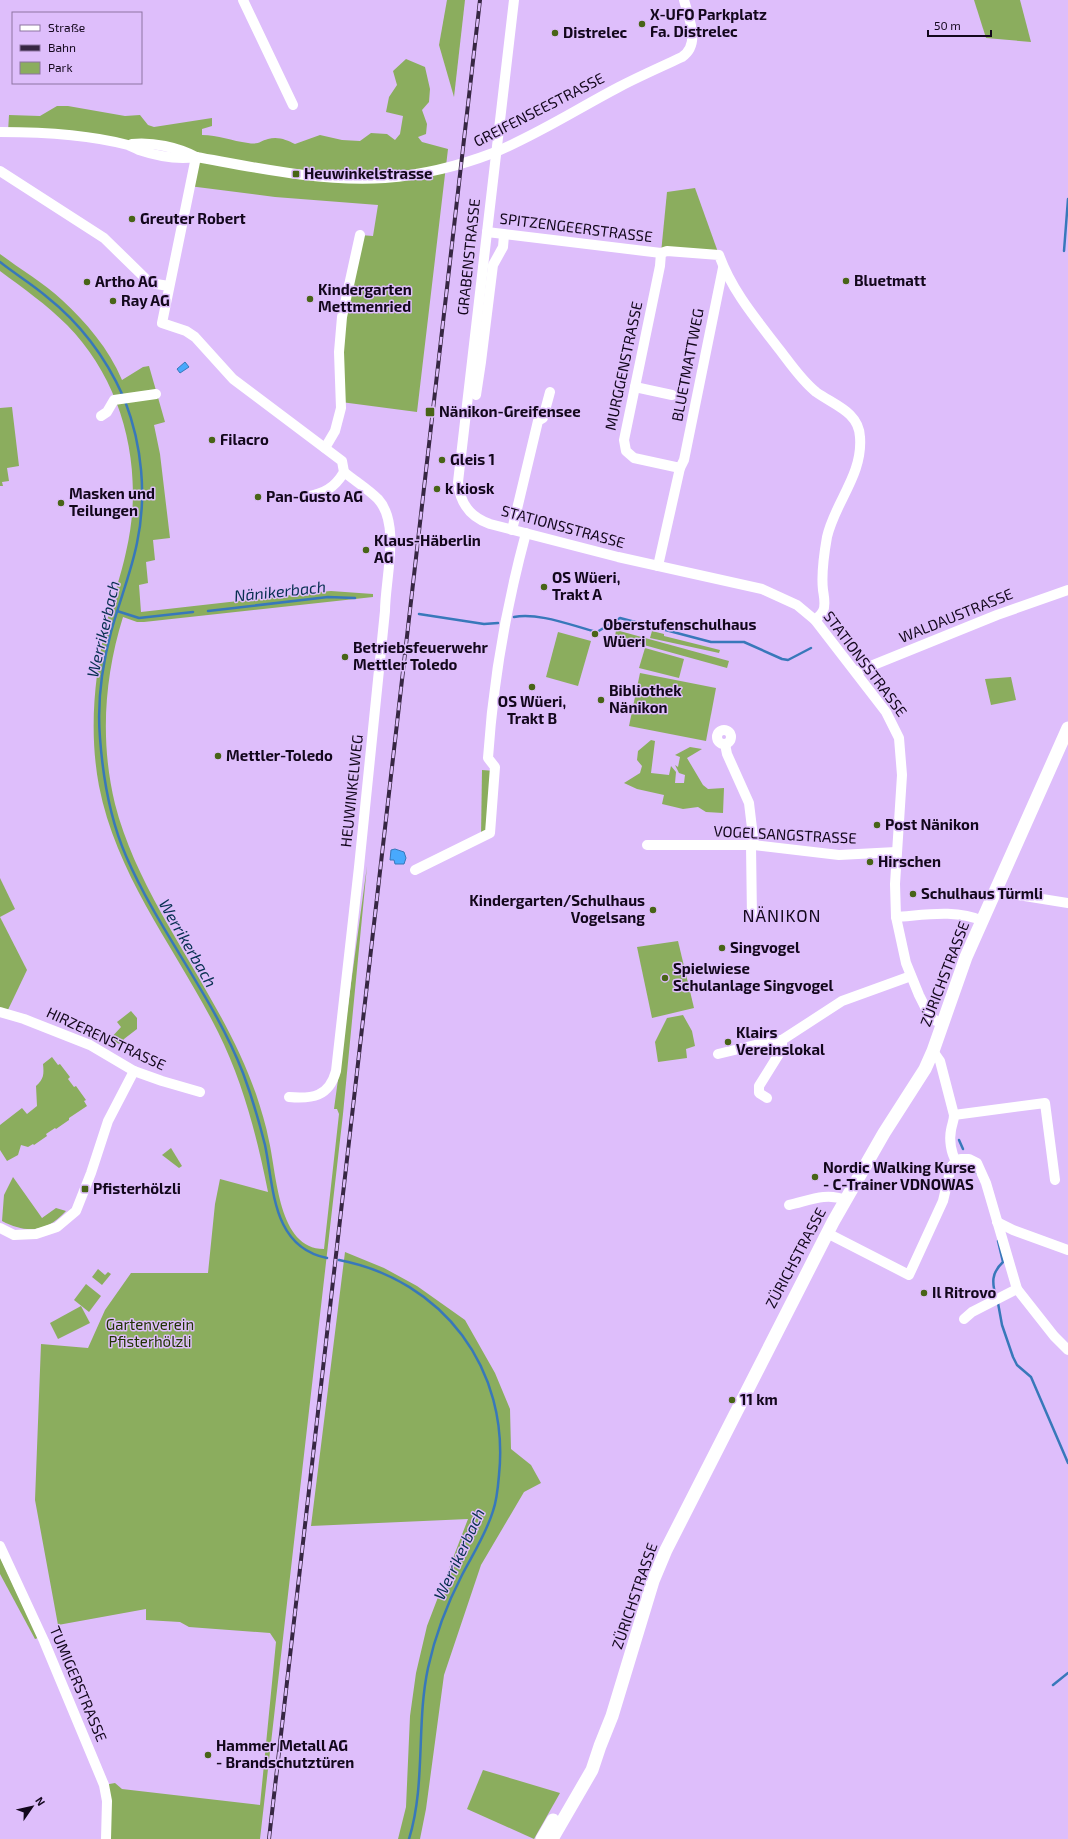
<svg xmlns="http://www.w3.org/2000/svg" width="1068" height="1839" viewBox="0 0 1068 1839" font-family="'Exo 2',sans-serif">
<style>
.green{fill:#8bad5e}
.water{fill:#48a9fd;stroke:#3878ba}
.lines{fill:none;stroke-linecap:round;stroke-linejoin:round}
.stream{stroke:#3878ba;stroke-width:2.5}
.minor{stroke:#fff;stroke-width:10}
.major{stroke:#fff;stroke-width:13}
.rail-casing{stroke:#372743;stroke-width:4}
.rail{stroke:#debefb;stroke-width:2.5;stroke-dasharray:8;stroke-linecap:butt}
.poi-dot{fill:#486417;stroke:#debefb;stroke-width:1.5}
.labels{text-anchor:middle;stroke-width:3;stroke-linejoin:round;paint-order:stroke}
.poi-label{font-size:15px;font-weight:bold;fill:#13071c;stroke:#debefb;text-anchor:start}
.street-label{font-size:15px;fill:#13071c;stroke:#debefb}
.park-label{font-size:15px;fill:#213303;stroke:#debefb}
.water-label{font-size:16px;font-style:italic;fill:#072f50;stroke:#debefb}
.quarter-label{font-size:17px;letter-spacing:1px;fill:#13071c;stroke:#debefb}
</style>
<rect width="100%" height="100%" fill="#debefb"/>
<!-- green -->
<g class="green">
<polygon points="447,0 465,0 454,97 439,45"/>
<polygon points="974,0 1020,0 1031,42 986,38"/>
<path d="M 406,59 L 425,67 L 430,89 L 429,102 L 422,110 L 427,124 L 426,134 L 418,137 L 422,142 L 448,149 L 417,412 L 341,402 L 339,352 L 360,235 L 373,236 L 378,205 L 275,197 L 189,186 L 196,157 L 173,148 L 8,132 L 9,115 L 40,116 L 57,106 L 68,106 L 125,116 L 140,115 L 148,125 L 154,127 L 212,118 L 212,126 L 202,129 L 202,135 C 218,135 232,141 248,143 C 259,145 260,141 268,139 C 278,136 287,140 295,144 L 320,135 L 342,140 L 360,141 L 371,133 L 387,134 L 395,140 L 400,134 L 403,116 L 386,112 L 389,97 L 397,85 L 393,71 Z"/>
<polygon points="695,188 719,255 661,253 667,192"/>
<path d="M 0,254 C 20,269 44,283 62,300 C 86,322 109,349 122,380 L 143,367 L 149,366 L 165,422 L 154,425 L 160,454 L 170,538 L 153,540 L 155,560 L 146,562 L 148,583 L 139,585 L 141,612 L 319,592 L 331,591 L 373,594 L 373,597 L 144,622 L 137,622 L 123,617 C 104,678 100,742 115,804 C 141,906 220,991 256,1094 C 261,1109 266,1125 269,1141 C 277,1175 278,1249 324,1249 L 339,1114 L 337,1109 L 334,1109 L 367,866 L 343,1114 L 260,1839 L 106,1839 L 104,1785 L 115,1783 L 122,1789 L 260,1805 L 276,1642 L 270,1633 L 189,1627 L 180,1622 L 146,1620 L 146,1609 L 58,1625 L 35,1500 L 41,1344 L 88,1348 L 105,1310 L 131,1273 L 208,1273 L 215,1204 L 220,1179 L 268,1192 C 257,1137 243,1082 218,1032 C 177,950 117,878 99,786 C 89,733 94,677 106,625 C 112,600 121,576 126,552 C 145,472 125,384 67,325 C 47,305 23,288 0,271 Z"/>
<polygon points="12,407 19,466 7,468 9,481 2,482 3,486 0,486 0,408"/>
<polygon points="616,630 729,661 727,668 615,637"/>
<polygon points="652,631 664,634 664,636 720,650 719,653 650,638"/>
<polygon points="558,632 591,641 578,686 546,677"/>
<polygon points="645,648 684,659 679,678 639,668"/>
<polygon points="640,673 716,688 706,741 629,726"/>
<polygon points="1011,677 1016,700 991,705 985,679"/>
<polygon points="651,740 655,741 651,773 669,775 671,766 676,772 675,783 684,783 685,775 679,773 675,765 678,767 680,757 675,755 690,747 702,749 687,758 703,785 708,789 724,788 723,813 706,812 698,807 683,809 662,804 664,795 637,789 624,783 640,773 642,766 637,760 638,751"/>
<polygon points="482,770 495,771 490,833 481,837"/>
<polygon points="0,878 15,909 0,917"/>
<polygon points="0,917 27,970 6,1014 0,1012"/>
<polygon points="678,941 694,1008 652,1018 637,947"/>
<polygon points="131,1011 137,1018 137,1029 124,1039 121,1045 110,1039 121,1027 117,1022"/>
<polygon points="683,1015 692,1031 695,1046 686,1049 687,1058 658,1062 655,1042 667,1018"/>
<path d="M 52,1057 L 58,1065 L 60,1064 L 70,1077 L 68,1079 L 74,1087 L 76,1086 L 86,1100 L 84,1101 L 87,1106 L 69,1118 L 69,1120 L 56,1129 L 55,1128 L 46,1134 L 47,1136 L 34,1145 L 33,1144 L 28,1147 L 21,1145 L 18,1155 L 7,1161 L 0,1150 L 0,1125 L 22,1108 L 27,1114 L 37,1106 L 36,1086 C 44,1079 44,1074 43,1064 Z"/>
<polygon points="171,1148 182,1166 179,1168 162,1155"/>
<path d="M 13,1177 L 42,1218 L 56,1208 L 66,1211 C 47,1232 27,1234 2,1221 L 4,1195 Z"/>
<polygon points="345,1252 384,1268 417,1286 465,1320 495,1373 510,1409 511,1449 531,1465 541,1483 524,1492 481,1565 444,1675 426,1809 420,1839 398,1839 406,1807 410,1716 416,1673 427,1626 468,1519 311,1526"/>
<polygon points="98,1269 105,1275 108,1272 111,1274 102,1285 92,1277"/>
<polygon points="86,1284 101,1296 89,1312 74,1300"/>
<polygon points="81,1306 90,1323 58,1339 50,1323"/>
<polygon points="0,1557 38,1638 35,1639 0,1574"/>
<polygon points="483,1770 560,1793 534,1839 467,1809"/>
</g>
<!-- water -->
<g class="water">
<polygon points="185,362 189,367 180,373 177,369"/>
<polygon points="395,849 404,852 406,858 404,864 395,864 394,860 390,860 391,850"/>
</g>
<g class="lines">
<!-- stream -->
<g class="stream">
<polyline points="1064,251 1068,199"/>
<path d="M 0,262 C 15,274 32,284 47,297 C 81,324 105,356 123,396"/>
<path d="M 125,401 C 142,445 147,496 137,543 C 131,573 119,602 111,632 C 102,666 97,703 100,738 C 103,779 110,819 126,856 C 159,932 213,996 243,1073 C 252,1097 259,1121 265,1145 C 274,1188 272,1247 327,1258"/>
<polyline points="117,611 139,618 193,612"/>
<polyline points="208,611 328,597 355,598"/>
<polyline points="419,614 484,624 498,623"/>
<path d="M 514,617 C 538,612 573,626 597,632 L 620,618 L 711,642 L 744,642 L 782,659 L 788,660 L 811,648"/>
<polyline points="959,1140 963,1149"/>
<polyline points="970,1168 977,1173"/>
<path d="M 339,1260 C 443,1280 510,1369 499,1475 C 498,1487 497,1500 493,1511 C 486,1534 473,1554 462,1575 C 447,1604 435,1636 428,1668 C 416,1724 426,1784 409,1839"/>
<path d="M 996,1297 C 992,1283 991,1273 1003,1262 L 998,1241"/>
<polyline points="998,1303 1002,1325 1013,1357 1017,1365 1031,1377 1068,1463"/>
<polyline points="1053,1685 1068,1673"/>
</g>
<!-- minor -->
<g class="minor">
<polyline points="243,0 293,105"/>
<path d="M 514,0 L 458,482 C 460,504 470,517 490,524 L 618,557 L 762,589 L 797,605 L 815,620 L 886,712 L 899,738 L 902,775 L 895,884 L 896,917 L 906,963 L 919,995 L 929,1015 L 936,1021 L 943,1024"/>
<path d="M 0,132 C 39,132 90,135 128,145 C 131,146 135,148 139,150 C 157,156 177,160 196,157 C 258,168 321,182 385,178 C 421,175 459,166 493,153 C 537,135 577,109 619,87 C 640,76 661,67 682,57 C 701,44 689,19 684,0"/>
<path d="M 132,144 C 153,142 177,147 196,157"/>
<path d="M 196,157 L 162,323 L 186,331 L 195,337 L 233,379 L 342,461 L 344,472 C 334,489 324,493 306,497"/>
<polyline points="0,171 104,238 147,280 156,284 169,286"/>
<polyline points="487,232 661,253"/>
<path d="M 661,253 L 667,251 L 719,255 C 732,291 756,319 779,349 C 790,363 801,380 816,392 C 834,405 859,412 860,437 C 863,475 835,502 827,537 C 824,554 821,573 823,590 C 824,597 826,605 823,611 C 821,615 817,618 815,620"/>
<polyline points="661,253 660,266 624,440 626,451 634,458 680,468"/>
<polyline points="635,387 672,395"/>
<polyline points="476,395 481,362 493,265 503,247 504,235"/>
<polyline points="101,416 107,412 114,400 156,394"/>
<polyline points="325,448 335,431 341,408 339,352 342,317 360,235"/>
<polyline points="512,530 538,421 543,418 550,392"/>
<polyline points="658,566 680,468 684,460 723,268"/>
<polyline points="856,672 997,615 1068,590"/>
<circle cx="724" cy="737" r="7"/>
<polyline points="725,744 727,754 749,803 754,845"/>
<polyline points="647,845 754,845 839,855 896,852"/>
<polyline points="751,845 752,918"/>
<path d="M 415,870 L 490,833 L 495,767 L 488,758 C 493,682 506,607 526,533"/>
<polyline points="997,890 1011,894 1068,903"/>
<path d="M 896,917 C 925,915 955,909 983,921"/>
<polyline points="0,1012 24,1019 90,1045 134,1071 162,1081 200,1092"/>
<path d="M 933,1051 L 940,1061 L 954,1115 C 954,1121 952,1124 951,1130 C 949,1140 951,1153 956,1161"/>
<polyline points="718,1054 768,1042 782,1040 842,1001 911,976"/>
<path d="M 289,1097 C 312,1099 329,1097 336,1071 L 359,867 L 385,611 C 385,579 401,524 378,499 C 368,489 355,481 344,472"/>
<polyline points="767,1098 759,1093 759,1086 782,1049 782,1040"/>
<polyline points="954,1115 1045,1103 1055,1180"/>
<path d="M 789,1205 C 808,1201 826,1192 845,1200"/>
<polyline points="997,1222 1013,1230 1068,1250"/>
<polyline points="0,1228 14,1235 36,1234 57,1227 76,1211 91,1173 108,1121 134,1071"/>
<polyline points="827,1233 909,1275 943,1201 951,1167 956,1161 961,1159 969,1159 977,1163 986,1183 1017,1289 1054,1336 1068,1350"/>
<polyline points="964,1319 972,1312 1017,1289"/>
<polyline points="0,1546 44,1641 104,1785 107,1801 106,1839"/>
</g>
<!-- major -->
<g class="major">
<polyline points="542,1839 553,1820"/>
<polyline points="552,1839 592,1770 600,1746 612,1716 653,1581 666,1550 833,1222 884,1133 925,1069 933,1051 966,957 1068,728"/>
</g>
<defs>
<polyline id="rail" points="269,1839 480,0"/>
</defs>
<!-- rail casing -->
<use href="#rail" class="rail-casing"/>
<!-- rail -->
<use href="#rail" class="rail"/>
</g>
<!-- markers -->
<g class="poi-dot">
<circle cx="642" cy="24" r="4"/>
<circle cx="555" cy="33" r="4"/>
<rect x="292" y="170" width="8" height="8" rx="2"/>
<circle cx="132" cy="219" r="4"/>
<circle cx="846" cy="281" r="4"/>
<circle cx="87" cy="282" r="4"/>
<circle cx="310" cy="299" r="4"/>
<circle cx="113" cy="301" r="4"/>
<rect x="425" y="407" width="10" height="10" rx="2"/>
<circle cx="212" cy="440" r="4"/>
<circle cx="442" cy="460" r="4"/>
<circle cx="437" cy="489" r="4"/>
<circle cx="258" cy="497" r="4"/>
<circle cx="61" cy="503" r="4"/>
<circle cx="366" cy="550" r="4"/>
<circle cx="544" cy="587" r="4"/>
<circle cx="595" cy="634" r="4"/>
<circle cx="345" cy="657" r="4"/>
<circle cx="532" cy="687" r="4"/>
<circle cx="601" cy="700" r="4"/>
<circle cx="218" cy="756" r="4"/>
<circle cx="877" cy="825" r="4"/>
<circle cx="870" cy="862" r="4"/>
<circle cx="913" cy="894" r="4"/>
<circle cx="653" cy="910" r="4"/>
<circle cx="722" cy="948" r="4"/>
<circle cx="665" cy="978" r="4"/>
<circle cx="728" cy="1042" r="4"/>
<circle cx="815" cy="1177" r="4"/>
<rect x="81" y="1185" width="8" height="8" rx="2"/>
<circle cx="924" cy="1293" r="4"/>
<circle cx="732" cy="1400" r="4"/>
<circle cx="208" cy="1755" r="4"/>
</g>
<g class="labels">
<!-- poi labels -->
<g class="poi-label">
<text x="650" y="20">X-UFO Parkplatz<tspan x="650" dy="17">Fa. Distrelec</tspan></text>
<text x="563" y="38">Distrelec</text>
<text x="304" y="179">Heuwinkelstrasse</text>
<text x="140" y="224">Greuter Robert</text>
<text x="854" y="286">Bluetmatt</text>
<text x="95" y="287">Artho AG</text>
<text x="318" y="295">Kindergarten<tspan x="318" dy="17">Mettmenried</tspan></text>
<text x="121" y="306">Ray AG</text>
<text x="439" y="417">Nänikon-Greifensee</text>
<text x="220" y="445">Filacro</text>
<text x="450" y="465">Gleis 1</text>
<text x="445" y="494">k kiosk</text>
<text x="69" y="499">Masken und<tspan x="69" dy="17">Teilungen</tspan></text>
<text x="266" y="502">Pan-Gusto AG</text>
<text x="374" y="546">Klaus-Häberlin<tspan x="374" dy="17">AG</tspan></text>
<text x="552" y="583">OS Wüeri,<tspan x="552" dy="17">Trakt A</tspan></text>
<text x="603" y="630">Oberstufenschulhaus<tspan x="603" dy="17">Wüeri</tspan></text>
<text x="353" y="653">Betriebsfeuerwehr<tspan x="353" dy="17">Mettler Toledo</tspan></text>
<text x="609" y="696">Bibliothek<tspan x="609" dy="17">Nänikon</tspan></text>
<text x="532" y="707" text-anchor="middle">OS Wüeri,<tspan x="532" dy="17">Trakt B</tspan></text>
<text x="226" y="761">Mettler-Toledo</text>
<text x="885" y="830">Post Nänikon</text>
<text x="878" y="867">Hirschen</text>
<text x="921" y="899">Schulhaus Türmli</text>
<text x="645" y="906" text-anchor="end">Kindergarten/Schulhaus<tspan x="645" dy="17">Vogelsang</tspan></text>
<text x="730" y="953">Singvogel</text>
<text x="673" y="974">Spielwiese<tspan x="673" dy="17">Schulanlage Singvogel</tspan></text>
<text x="736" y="1038">Klairs<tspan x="736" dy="17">Vereinslokal</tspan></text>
<text x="823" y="1173">Nordic Walking Kurse<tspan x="823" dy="17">- C-Trainer VDNOWAS</tspan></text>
<text x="93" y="1194">Pfisterhölzli</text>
<text x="932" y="1298">Il Ritrovo</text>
<text x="740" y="1405">11 km</text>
<text x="216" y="1751">Hammer Metall AG<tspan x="216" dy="17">- Brandschutztüren</tspan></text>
</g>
<!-- street labels -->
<g class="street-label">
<text transform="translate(539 110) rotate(-27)" y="5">GREIFENSEESTRASSE</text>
<text transform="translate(576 228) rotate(7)" y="5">SPITZENGEERSTRASSE</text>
<text transform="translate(469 257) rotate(-84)" y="5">GRABENSTRASSE</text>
<text transform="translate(688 365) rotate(-79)" y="5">BLUETMATTWEG</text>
<text transform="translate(624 366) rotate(-78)" y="5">MURGGENSTRASSE</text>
<text transform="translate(563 527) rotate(15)" y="5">STATIONSSTRASSE</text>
<text transform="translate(956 616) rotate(-22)" y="5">WALDAUSTRASSE</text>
<text transform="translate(865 664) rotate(53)" y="5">STATIONSSTRASSE</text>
<text transform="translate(352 791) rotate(-84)" y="5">HEUWINKELWEG</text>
<text transform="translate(785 835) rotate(3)" y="5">VOGELSANGSTRASSE</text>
<text transform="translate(945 974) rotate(-69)" y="5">ZÜRICHSTRASSE</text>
<text transform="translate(106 1039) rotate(25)" y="5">HIRZERENSTRASSE</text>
<text transform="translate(796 1258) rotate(-62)" y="5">ZÜRICHSTRASSE</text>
<text transform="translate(635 1596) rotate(-71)" y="5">ZÜRICHSTRASSE</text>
<text transform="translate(78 1684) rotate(67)" y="5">TUMIGERSTRASSE</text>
</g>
<!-- park labels -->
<g class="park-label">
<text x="150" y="1330">Gartenverein<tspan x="150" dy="17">Pfisterhölzli</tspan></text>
</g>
<!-- water labels -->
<g class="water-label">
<text transform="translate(280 591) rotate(-6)" y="6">Nänikerbach</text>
<text transform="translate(103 629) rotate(-77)" y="6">Werrikerbach</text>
<text transform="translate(188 943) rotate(60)" y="6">Werrikerbach</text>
<text transform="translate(459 1554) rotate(-65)" y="6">Werrikerbach</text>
</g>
<!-- quarter labels -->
<g class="quarter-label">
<text x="782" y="922">NÄNIKON</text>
</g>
</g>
<!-- legend -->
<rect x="12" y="12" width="130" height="72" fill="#debefb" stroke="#8d75a2"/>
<rect x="20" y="25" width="20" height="6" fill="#ffffff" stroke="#8d75a2"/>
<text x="48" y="32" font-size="12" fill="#13071c">Straße</text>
<rect x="20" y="45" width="20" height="6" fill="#372743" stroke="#8d75a2"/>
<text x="48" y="52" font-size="12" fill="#13071c">Bahn</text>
<rect x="20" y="62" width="20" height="12" fill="#8bad5e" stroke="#8d75a2"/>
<text x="48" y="72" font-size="12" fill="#13071c">Park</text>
<!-- north arrow -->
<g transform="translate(32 1807) rotate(56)" stroke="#debefb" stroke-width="3" paint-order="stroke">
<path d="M0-3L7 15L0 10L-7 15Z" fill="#13071c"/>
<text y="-6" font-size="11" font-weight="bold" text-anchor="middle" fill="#13071c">N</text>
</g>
<!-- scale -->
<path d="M928 30v6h63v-6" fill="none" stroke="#13071c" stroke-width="2"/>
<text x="934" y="30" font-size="12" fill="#13071c" stroke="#debefb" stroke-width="3" paint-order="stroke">50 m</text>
</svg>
